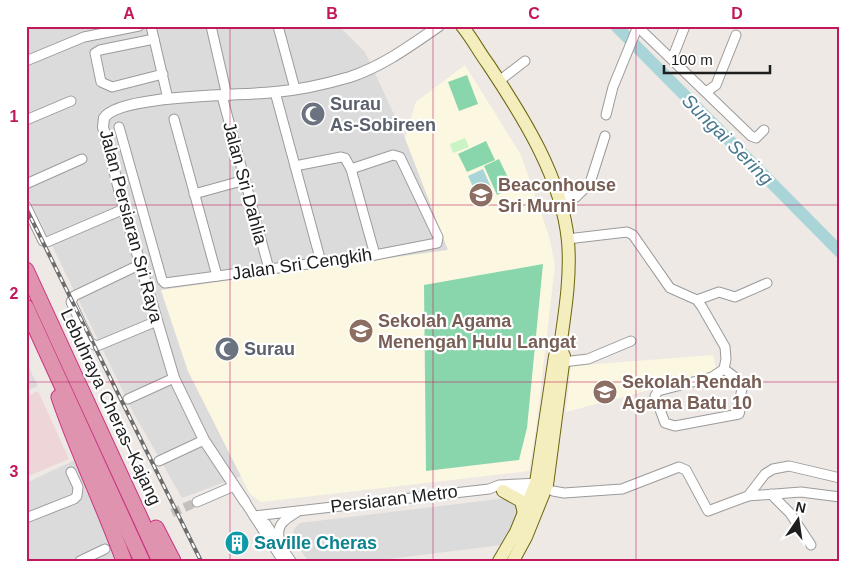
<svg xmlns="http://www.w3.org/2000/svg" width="866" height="587" viewBox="0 0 866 587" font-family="Arial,sans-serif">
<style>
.residential{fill:#dcdbdb}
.commercial{fill:#edd5d8}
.education{fill:#fcf7e0}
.park{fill:#caf4c6}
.pitch{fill:#8ad6ac}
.water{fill:#a9d5d8}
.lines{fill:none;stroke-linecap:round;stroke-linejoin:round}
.river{stroke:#a9d5d8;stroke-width:12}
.minor-tunnel{stroke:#c4c0bd;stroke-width:9;stroke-dasharray:9 4.5;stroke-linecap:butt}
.minor-casing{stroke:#9b9b9b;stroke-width:11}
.tertiary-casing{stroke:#9b9b9b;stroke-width:12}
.secondary-casing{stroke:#6b660f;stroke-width:14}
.motorway-casing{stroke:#ca3480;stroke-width:17}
.minor{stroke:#fff;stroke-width:9}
.tertiary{stroke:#fff;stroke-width:10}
.secondary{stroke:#f4edbd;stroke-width:12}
.motorway{stroke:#df93ae;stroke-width:15}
.rail-casing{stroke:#6c6c6c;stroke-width:4}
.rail{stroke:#fff;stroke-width:2;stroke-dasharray:5.5;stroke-linecap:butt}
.grid{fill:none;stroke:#c2185b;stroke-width:1;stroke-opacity:0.55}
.labels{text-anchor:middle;stroke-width:4.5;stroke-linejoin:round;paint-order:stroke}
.worship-label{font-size:18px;font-weight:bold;fill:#5b616d;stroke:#fff;text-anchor:start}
.street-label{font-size:18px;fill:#1e1e1e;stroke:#fff}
.education-label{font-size:18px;font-weight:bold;fill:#785e54;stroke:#fff;text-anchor:start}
.culture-label{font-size:18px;font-weight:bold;fill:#0d838f;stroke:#fff;text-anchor:start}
.water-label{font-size:19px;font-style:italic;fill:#49788f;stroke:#fff}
.neatline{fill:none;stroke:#c2185b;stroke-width:2}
.grid-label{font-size:16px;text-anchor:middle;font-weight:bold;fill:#c2185b}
</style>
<rect width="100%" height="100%" fill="#eee9e5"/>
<!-- residential -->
<g class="residential">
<polygon points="26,26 339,26 365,52 405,138 448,250 161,290 188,371 241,476 182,498 134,414 26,192"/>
<polygon points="26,362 38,386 26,391"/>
<polygon points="77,459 119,561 26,561 26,483"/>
<polygon points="507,498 517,505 517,515 502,545 373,561 308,561 293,539 294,529 300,523"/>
</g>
<!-- commercial -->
<polygon class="commercial" points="38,391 69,459 26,477 26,397"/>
<!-- education -->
<g class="education">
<polygon points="465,65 521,155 549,236 555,265 536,429 529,471 261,502 250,494 188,371 161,290 448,250 405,138 416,102"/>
<polygon points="713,355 717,372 566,412 571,366"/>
</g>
<!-- park -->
<polygon class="park" points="465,138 469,147 453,153 450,144"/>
<!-- pitch -->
<g class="pitch">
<polygon points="467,75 478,104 459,111 448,82"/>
<polygon points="486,141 495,160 467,172 458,154"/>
<polygon points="499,159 513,188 497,195 484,166"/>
<polygon points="543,264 527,428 519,460 426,471 424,285"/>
</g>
<!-- water -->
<polygon class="water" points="483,169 494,194 479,200 468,176"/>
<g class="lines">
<!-- river -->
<polyline class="river" points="616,26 840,252"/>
<!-- minor-tunnel -->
<polyline class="minor-tunnel" points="172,513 197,502"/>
<defs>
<g id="minor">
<polyline points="151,26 168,99"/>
<polyline points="211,26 227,96"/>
<polyline points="278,26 295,89"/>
<polyline points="638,27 751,136 756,138 764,130"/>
<polyline points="154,39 100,50 95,53 101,82 112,87 163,74"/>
<polyline points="672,59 685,26"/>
<polyline points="26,61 84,37 139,26"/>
<polyline points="499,81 525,61"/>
<polyline points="275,92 321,262"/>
<polyline points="706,92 716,85 736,35"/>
<polyline points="222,96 269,269"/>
<polyline points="606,115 613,87 638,26"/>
<polyline points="174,119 217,276"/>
<polyline points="26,120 71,101"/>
<polyline points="119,127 162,280 165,283 375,255 437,243 438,237 400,157 393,155 351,169"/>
<polyline points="295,166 341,157 345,158 351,169 375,255"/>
<polyline points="26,184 82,159"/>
<polyline points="194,194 245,180"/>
<polyline points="558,198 576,197 590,183 605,136"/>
<polyline points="26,206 43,241 47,242 124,209"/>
<polyline points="567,239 627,232 633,235 670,288 697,300 702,307 725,347 726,359 724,369"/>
<polyline points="141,264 74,296 71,302 90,343 97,346 157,321"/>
<polyline points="697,300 719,292 735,297 767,283"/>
<polyline points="563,362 588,359 631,341"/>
<path d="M 724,369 L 736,378 L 742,389 C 739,398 742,406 739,414 L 675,426 L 665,423 L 655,396 L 658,391 L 712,377 Z"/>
<polyline points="128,399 174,378"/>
<polyline points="159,461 204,440"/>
<polyline points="506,491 536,492"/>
<polyline points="553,491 564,493 622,489 679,467 686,470 708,511 748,496 765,474 773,469 789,466 840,478"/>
<polyline points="771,494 790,513 811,545"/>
<polyline points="748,496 801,492 840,497"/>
<polyline points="197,502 234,486"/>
<polyline points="245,502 283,561"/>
<polyline points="254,516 489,489 499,485 539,483"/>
<polyline points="256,517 266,524 291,561"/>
<polyline points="26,518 74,499 77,496 78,487 71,472"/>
<path d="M 280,542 C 275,525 284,520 297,512"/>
<polyline points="80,561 105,549"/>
</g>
<path id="tertiary" d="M 245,502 L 204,440 L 174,378 L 124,209 L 103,127 L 104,118 C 119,94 243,96 275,92 C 300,90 326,84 350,77 C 383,66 410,46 439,26"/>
<g id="secondary">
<path d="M 462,26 C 472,38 479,52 488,64 C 522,115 562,178 568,241 C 571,276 565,312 560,347 L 555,356 L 536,483 L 516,532 L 499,561"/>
<polyline points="503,491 521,501 524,513"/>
<polyline points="513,561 526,537 547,485 564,356 560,347"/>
</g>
<g id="motorway">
<polyline points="26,270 160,561"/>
<polyline points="26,307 142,561"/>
<path d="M 59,397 C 78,453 104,506 124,561"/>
<polyline points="156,528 173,561"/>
</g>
</defs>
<!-- minor casing -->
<use href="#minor" class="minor-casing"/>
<!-- tertiary casing -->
<use href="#tertiary" class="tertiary-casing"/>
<!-- secondary casing -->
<use href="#secondary" class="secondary-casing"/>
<!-- motorway casing -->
<use href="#motorway" class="motorway-casing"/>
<!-- minor -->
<use href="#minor" class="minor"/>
<!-- tertiary -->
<use href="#tertiary" class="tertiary"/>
<!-- secondary -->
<use href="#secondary" class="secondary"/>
<!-- motorway -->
<use href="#motorway" class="motorway"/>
<defs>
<polyline id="rail" points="26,208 201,561"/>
</defs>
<!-- rail casing -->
<use href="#rail" class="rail-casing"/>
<!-- rail -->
<use href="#rail" class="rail"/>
</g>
<!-- grid -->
<path class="grid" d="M 230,26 L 230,561M 433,26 L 433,561M 636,26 L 636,561M 26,205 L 840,205M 26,382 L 840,382"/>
<!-- icons -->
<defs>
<symbol id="mosque-disc" viewBox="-11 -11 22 22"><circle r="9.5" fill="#6b7280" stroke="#fff"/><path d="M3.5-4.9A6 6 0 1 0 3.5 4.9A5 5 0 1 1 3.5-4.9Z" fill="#fff"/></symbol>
<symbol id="school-disc" viewBox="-11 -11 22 22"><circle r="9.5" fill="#8d6e63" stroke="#fff"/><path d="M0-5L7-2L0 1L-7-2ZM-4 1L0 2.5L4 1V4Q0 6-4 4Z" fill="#fff"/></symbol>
<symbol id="building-disc" viewBox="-11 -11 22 22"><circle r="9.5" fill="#0f9aa8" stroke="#fff"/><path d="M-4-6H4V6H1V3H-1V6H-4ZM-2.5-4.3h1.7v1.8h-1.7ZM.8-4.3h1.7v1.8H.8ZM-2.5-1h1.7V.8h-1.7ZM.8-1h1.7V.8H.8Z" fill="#fff"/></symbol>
</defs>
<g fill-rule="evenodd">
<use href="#mosque-disc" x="299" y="100" width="28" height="28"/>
<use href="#school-disc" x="467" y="181" width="28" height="28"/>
<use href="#school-disc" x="347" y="317" width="28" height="28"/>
<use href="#mosque-disc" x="213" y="335" width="28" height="28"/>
<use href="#school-disc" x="591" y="378" width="28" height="28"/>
<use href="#building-disc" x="223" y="529" width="28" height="28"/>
</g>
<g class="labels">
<!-- worship labels -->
<g class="worship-label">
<text x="330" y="110">Surau<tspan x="330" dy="21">As-Sobireen</tspan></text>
<text x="244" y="355">Surau</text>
</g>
<!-- street labels -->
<g class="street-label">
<text transform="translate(245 183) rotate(75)" y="6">Jalan Sri Dahlia</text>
<text transform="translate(131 226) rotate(75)" y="6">Jalan Persiaran Sri Raya</text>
<text transform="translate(302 264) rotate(-8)" y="6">Jalan Sri Cengkih</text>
<text transform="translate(111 407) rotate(65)" y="6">Lebuhraya Cheras–Kajang</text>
<text transform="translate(394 499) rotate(-7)" y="6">Persiaran Metro</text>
</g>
<!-- education labels -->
<g class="education-label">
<text x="498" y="191">Beaconhouse<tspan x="498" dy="21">Sri Murni</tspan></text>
<text x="378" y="327">Sekolah Agama<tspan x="378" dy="21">Menengah Hulu Langat</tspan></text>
<text x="622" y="388">Sekolah Rendah<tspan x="622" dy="21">Agama Batu 10</tspan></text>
</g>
<!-- culture labels -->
<g class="culture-label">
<text x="254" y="549">Saville Cheras</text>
</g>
<!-- water labels -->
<g class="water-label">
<text transform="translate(728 139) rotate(45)" y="7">Sungai Sering</text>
</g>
</g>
<!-- border -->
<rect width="866" height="587" fill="none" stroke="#ffffff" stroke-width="55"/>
<!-- north arrow -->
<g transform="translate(798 520) rotate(13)" stroke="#ffffff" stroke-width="4" paint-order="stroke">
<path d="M0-4L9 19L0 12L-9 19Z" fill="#1e1e1e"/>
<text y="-8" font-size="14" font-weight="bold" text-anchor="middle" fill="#1e1e1e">N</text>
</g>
<!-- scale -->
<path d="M664 65v8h106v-8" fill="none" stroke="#1e1e1e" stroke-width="2.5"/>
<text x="671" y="65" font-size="15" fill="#1e1e1e" stroke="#ffffff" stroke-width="4" paint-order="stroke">100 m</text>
<rect x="28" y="28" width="810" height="532" class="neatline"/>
<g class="grid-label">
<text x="129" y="19">A</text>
<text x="332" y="19">B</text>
<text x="534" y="19">C</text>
<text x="737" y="19">D</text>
<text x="14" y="122">1</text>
<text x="14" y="299">2</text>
<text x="14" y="477">3</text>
</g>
</svg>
